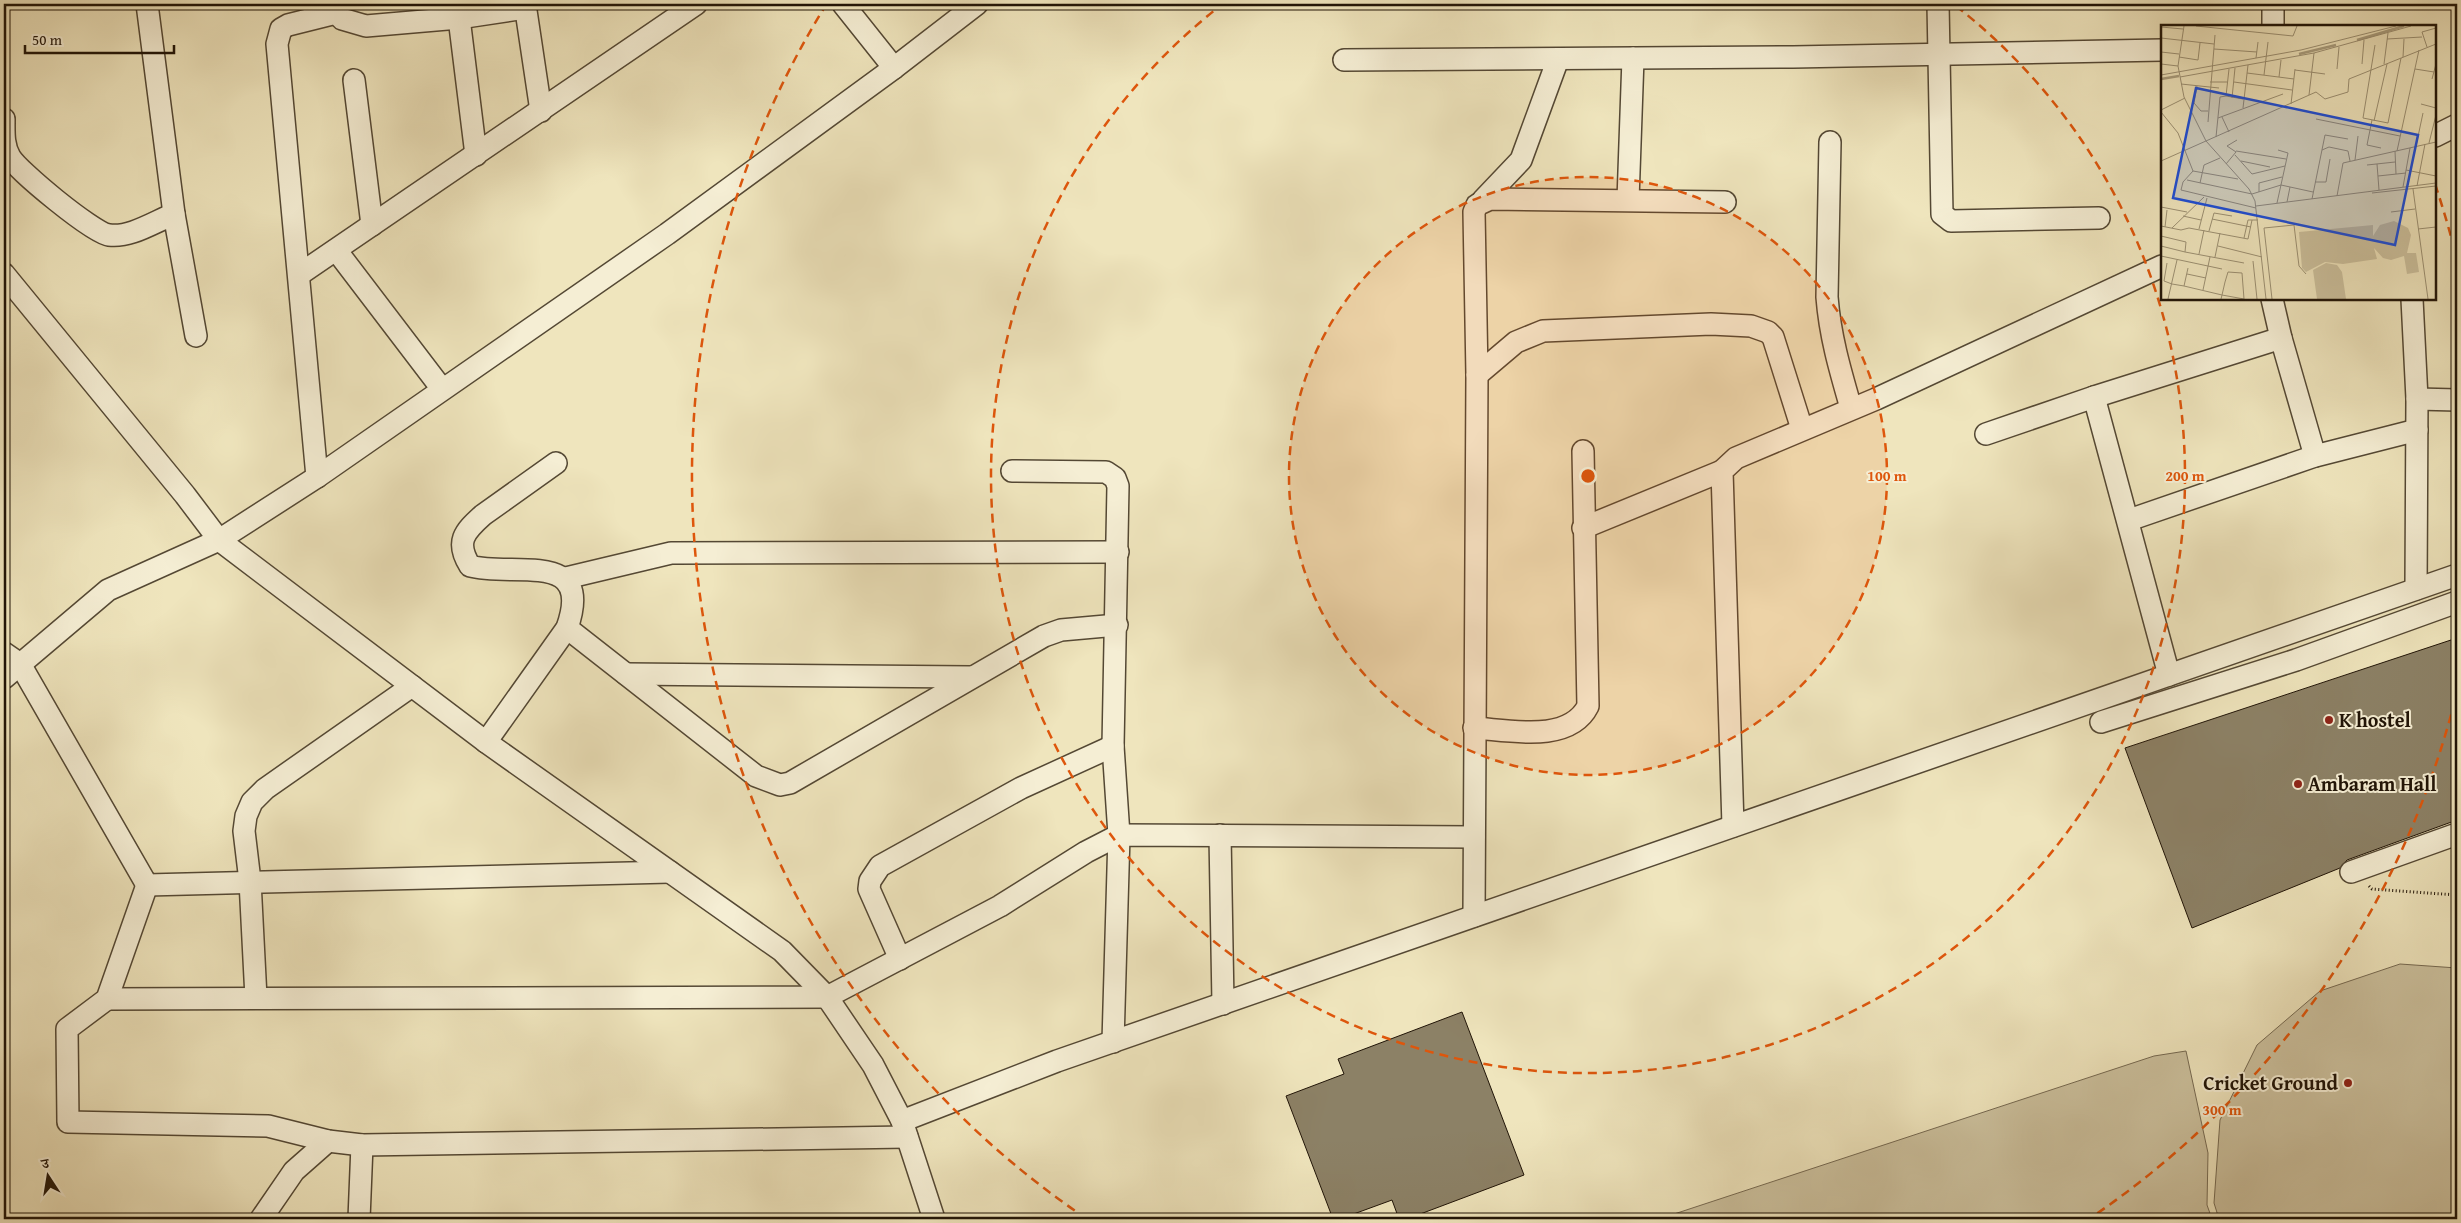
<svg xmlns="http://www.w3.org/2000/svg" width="2461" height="1223" viewBox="0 0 2461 1223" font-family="'Gentium Book Plus','Noto Serif Devanagari',serif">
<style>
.green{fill:#ccc19e;stroke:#766a52}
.building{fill:#8c8166;stroke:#201407}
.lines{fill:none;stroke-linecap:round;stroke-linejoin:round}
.minor-casing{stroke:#544834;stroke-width:24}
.path{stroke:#201407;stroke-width:3;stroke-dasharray:1 2.5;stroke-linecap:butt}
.minor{stroke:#f5eed4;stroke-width:21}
.ring{fill:none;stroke:#de560c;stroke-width:2.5;stroke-dasharray:9 6}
.poi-dot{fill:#8f2418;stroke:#f5eed4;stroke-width:2}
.labels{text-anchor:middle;stroke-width:4;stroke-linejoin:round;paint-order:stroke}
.poi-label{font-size:20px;font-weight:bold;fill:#201407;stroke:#f5eed4;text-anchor:start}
.inset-river{fill:none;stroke:#a99e7f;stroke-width:2.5}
.inset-road{fill:none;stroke:#9c9174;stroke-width:1}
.view{fill:#1d4ed8;fill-opacity:0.15;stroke:#1d4ed8;stroke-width:2.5}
.inset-edge{fill:none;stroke:#201407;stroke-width:2.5}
.centre{fill:#de560c;stroke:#f5eed4;stroke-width:2.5}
.ring-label{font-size:15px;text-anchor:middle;font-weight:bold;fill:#de560c;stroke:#f5eed4;stroke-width:4;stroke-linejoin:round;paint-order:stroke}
</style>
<rect width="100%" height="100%" fill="#efe5bd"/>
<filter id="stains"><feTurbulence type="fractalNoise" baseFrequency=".004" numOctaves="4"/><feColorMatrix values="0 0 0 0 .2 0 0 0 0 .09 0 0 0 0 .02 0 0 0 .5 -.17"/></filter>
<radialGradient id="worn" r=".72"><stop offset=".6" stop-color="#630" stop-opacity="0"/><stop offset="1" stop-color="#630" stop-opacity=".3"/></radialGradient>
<!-- green -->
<g class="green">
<polygon points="2400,964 2457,968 2457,1219 2219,1219 2214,1203 2220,1120 2257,1045 2320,991"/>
<polygon points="2186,1051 2208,1153 2207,1205 2212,1219 1659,1219 2154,1056"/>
</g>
<!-- building -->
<g class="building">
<polygon points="2457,638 2457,820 2347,860 2340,868 2192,928 2125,748"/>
<polygon points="1462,1012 1524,1175 1407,1219 1399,1219 1392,1200 1340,1219 1333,1219 1286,1096 1344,1074 1338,1059"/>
</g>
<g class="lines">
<defs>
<g id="minor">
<polyline points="147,4 174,214 196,336"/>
<polyline points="331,4 342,19 366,26 459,18 525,8"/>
<polyline points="525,4 541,111"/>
<polyline points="843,4 894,68"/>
<polyline points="1938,4 1942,214 1951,221 2099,218"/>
<polyline points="459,18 476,155"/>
<polyline points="2273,26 2273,4"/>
<polyline points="1344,60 1793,57 2162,50"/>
<polyline points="354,80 372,225"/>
<path d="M 4,119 C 4,132 3,145 10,157 C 18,171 93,233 109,235 C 130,238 154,222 174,214"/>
<polyline points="2435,136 2457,125"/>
<path d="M 1830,142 L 1827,297 C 1830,336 1840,370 1851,408"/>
<polyline points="1483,200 1521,160 1558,59"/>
<polyline points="1628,200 1633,58"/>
<polyline points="336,250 442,389"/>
<polyline points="4,274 185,495 219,540 486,742 782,951 827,997 873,1065 902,1121 934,1219"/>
<polyline points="300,274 696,4"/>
<polyline points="2272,299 2281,338 2315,456"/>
<polyline points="2412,299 2417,399 2416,589"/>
<polyline points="1477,375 1516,342 1543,331 1711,324 1751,326 1768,332 1773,337 1802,429"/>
<polyline points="2094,397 2169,675"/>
<polyline points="2417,399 2457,400"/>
<polyline points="1986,434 2094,397 2281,338"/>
<polyline points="1012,471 1106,472 1115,478 1118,486 1113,746 1119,835 1113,1042"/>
<polyline points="317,477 277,44 281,29 288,25 336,13"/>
<polyline points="2129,520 2315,456 2417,430"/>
<polyline points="1583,528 1722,471"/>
<polyline points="566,578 671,553 1118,552"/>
<polyline points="567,628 756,776 780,785 790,783 1044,636 1061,630 1117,625"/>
<polyline points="4,653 20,664 147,885 670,872"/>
<polyline points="626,674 971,677"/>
<polyline points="4,678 108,590 219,540 317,477 667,234 894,68 977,4"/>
<polyline points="2101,722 2296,660 2457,602"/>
<path d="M 1474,728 C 1508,730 1569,744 1588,706 L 1583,451"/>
<path d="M 486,742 L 567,628 C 595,548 513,578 470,566 C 455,542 464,532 483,515 L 556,463"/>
<polyline points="1733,826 1722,471 1736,458 1876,399 2162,266"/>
<polyline points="1220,835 1223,1004"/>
<polyline points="2351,872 2457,834"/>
<polyline points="147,885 107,999 67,1029 68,1122 268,1126 328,1141 362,1145 907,1137"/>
<polyline points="1474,916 1477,375 1474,212 1477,205 1490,199 1725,202"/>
<polyline points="900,959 869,889 870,881 880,866 1021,788 1113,746"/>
<polyline points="256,998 250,881 244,831 246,816 252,802 265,789 412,686"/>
<polyline points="107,999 827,997 1000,906 1086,852 1119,835 1474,837"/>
<polyline points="902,1121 1057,1061 2457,575"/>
<polyline points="261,1219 294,1171 328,1141"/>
<polyline points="359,1219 362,1145"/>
</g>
</defs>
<!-- minor casing -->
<use href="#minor" class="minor-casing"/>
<!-- path -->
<polyline class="path" points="2369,886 2372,889 2457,895"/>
<!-- minor -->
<use href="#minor" class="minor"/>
</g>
<!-- distance rings -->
<circle cx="1588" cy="476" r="299" fill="#de560c" fill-opacity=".12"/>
<g class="ring">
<circle cx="1588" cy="476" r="299"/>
<path d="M1956 6A597 597 0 1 1 1220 6"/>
<path d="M2455 700A896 896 0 0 1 2089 1219M1087 1219A896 896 0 0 1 824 8M2435 184A896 896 0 0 1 2455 252"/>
</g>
<!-- markers -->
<g class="poi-dot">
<circle cx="2329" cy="720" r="5"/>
<circle cx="2298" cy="784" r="5"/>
<circle cx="2348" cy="1083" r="5"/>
</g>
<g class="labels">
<!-- poi labels -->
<g class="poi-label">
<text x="2339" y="727">K hostel</text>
<text x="2308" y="791">Ambaram Hall</text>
<text x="2338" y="1090" text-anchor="end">Cricket Ground</text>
</g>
</g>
<!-- overview -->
<g transform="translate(2161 25)">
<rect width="275" height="275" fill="#efe5bd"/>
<path d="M 233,196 L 247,203 L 250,210 L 246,228 L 255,228 L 258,247 L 246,249 L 243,231 L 230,235 L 222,233 L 213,223 L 216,234 L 182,239 L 164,237 L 145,247 L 141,243 L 138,207 L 212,200 L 212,211 L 219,200 ZM 165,238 L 176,240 L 181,247 L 185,274 L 156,274 L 152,245 Z" fill="#ccc19e"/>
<path class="inset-river" d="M 196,15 L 243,1M 138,29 L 175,20M 0,54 L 18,51"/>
<path class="inset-road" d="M 23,1 L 17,41 L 23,72 L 45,116 L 88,164 L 94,176 L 105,274M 35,1 L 132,11 L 136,1M 0,2 L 22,4M 0,13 L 53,19M 226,14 L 261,12M 214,20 L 202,93 L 227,98 L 240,33M 266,22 L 261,7 L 275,3M 53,24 L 96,27M 0,27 L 18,29M 18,32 L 37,35 L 39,18M 242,32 L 243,14M 95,33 L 97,17M 0,39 L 17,41M 201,39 L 203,15M 223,39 L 227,8M 68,44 L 65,71 L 82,74M 176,44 L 178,22M 254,44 L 273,47M 134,45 L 164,49M 86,48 L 133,54M 0,50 L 140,25 L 235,1M 103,50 L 107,17M 19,52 L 153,28 L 250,1M 118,52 L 120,35M 271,54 L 275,39M 49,57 L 66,57M 73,57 L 131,65M 20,59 L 58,63M 36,61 L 33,78 L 40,86 L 47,86M 148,70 L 153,28M 71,73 L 74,43M 130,79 L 134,44M 260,79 L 275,83M 82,83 L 87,40M 0,85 L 24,73M 0,87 L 17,108 L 32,146 L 77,154M 61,92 L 68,107M 57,93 L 122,69M 155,94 L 239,111M 211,95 L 206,120 L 220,123M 213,96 L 226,39M 47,97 L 54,10M 55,112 L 59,72 L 65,71M 268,118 L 275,90M 255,121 L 262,88M 161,125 L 168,122 L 187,126 L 189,136M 75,126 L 125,134M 234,126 L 235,149M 236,126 L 258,25M 74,130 L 91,149 L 124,141M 194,135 L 197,111M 0,136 L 155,67 L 164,74 L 187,67 L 188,54 L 275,19M 80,136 L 109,142M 65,139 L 75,127 L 66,121 L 76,115M 216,139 L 218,165M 206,140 L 234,137M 245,145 L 275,151M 32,146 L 22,157 L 20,165 L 95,183M 217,151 L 245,148M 26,155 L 91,169 L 120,160 L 152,167M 154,157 L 165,157 L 169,134M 39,158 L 43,140 L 59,133M 256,161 L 264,119M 242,162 L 249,123M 252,164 L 267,274M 98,167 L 98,158 L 121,152M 211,168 L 275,161M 176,171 L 182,138 L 275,117M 151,174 L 164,110 L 187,114M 126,177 L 129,162M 116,178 L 127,128 L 117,125M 95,181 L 275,158M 0,182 L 26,187M 230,187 L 254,184M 22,191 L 40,195M 51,194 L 90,202M 0,201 L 20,205 L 28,203 L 87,214 L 91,195 L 97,195M 4,202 L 6,185M 11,203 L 43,172M 38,204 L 46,173M 257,204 L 275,202M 48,206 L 53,188 L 71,191M 0,211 L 25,217 L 24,227 L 83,238M 83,213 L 87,195 L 91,195M 0,221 L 24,227M 57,221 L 101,232M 38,229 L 43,205M 0,231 L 61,244M 54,232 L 59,208M 92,236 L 96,274M 6,238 L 3,256 L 11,259 L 23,261 L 61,270 L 83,274 L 81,248 L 67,247 L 64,257 L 61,270 L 60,274M 26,249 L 45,253M 23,261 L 27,243M 42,265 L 49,232M 7,274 L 16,235M 111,274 L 103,203 L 133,200 L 138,241 L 145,249"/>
<path class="view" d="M 35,63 L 257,110 L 234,220 L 12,173 Z"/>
<rect width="275" height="275" class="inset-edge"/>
</g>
<circle cx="1588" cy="476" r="8" class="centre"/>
<g class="ring-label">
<text x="1887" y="481">100 m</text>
<text x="2185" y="481">200 m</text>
<text x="2222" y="1115">300 m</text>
</g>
<!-- margin -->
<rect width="2461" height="1223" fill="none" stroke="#efe5bd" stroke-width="20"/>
<rect x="5" y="5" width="2451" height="1213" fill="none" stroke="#201407" stroke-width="2.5"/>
<rect x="10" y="10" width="2441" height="1203" fill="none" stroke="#201407"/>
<!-- north arrow -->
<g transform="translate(48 1176) rotate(348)" stroke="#f5eed4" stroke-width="4" paint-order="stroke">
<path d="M0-4L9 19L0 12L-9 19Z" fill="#201407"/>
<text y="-8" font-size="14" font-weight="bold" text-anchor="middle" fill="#201407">उ</text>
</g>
<!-- scale -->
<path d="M25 45v8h149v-8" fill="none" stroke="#201407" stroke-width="2.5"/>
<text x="32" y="45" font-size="15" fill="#201407" stroke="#f5eed4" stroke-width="4" paint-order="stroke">50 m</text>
<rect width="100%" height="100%" filter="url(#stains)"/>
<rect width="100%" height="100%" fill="url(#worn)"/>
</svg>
